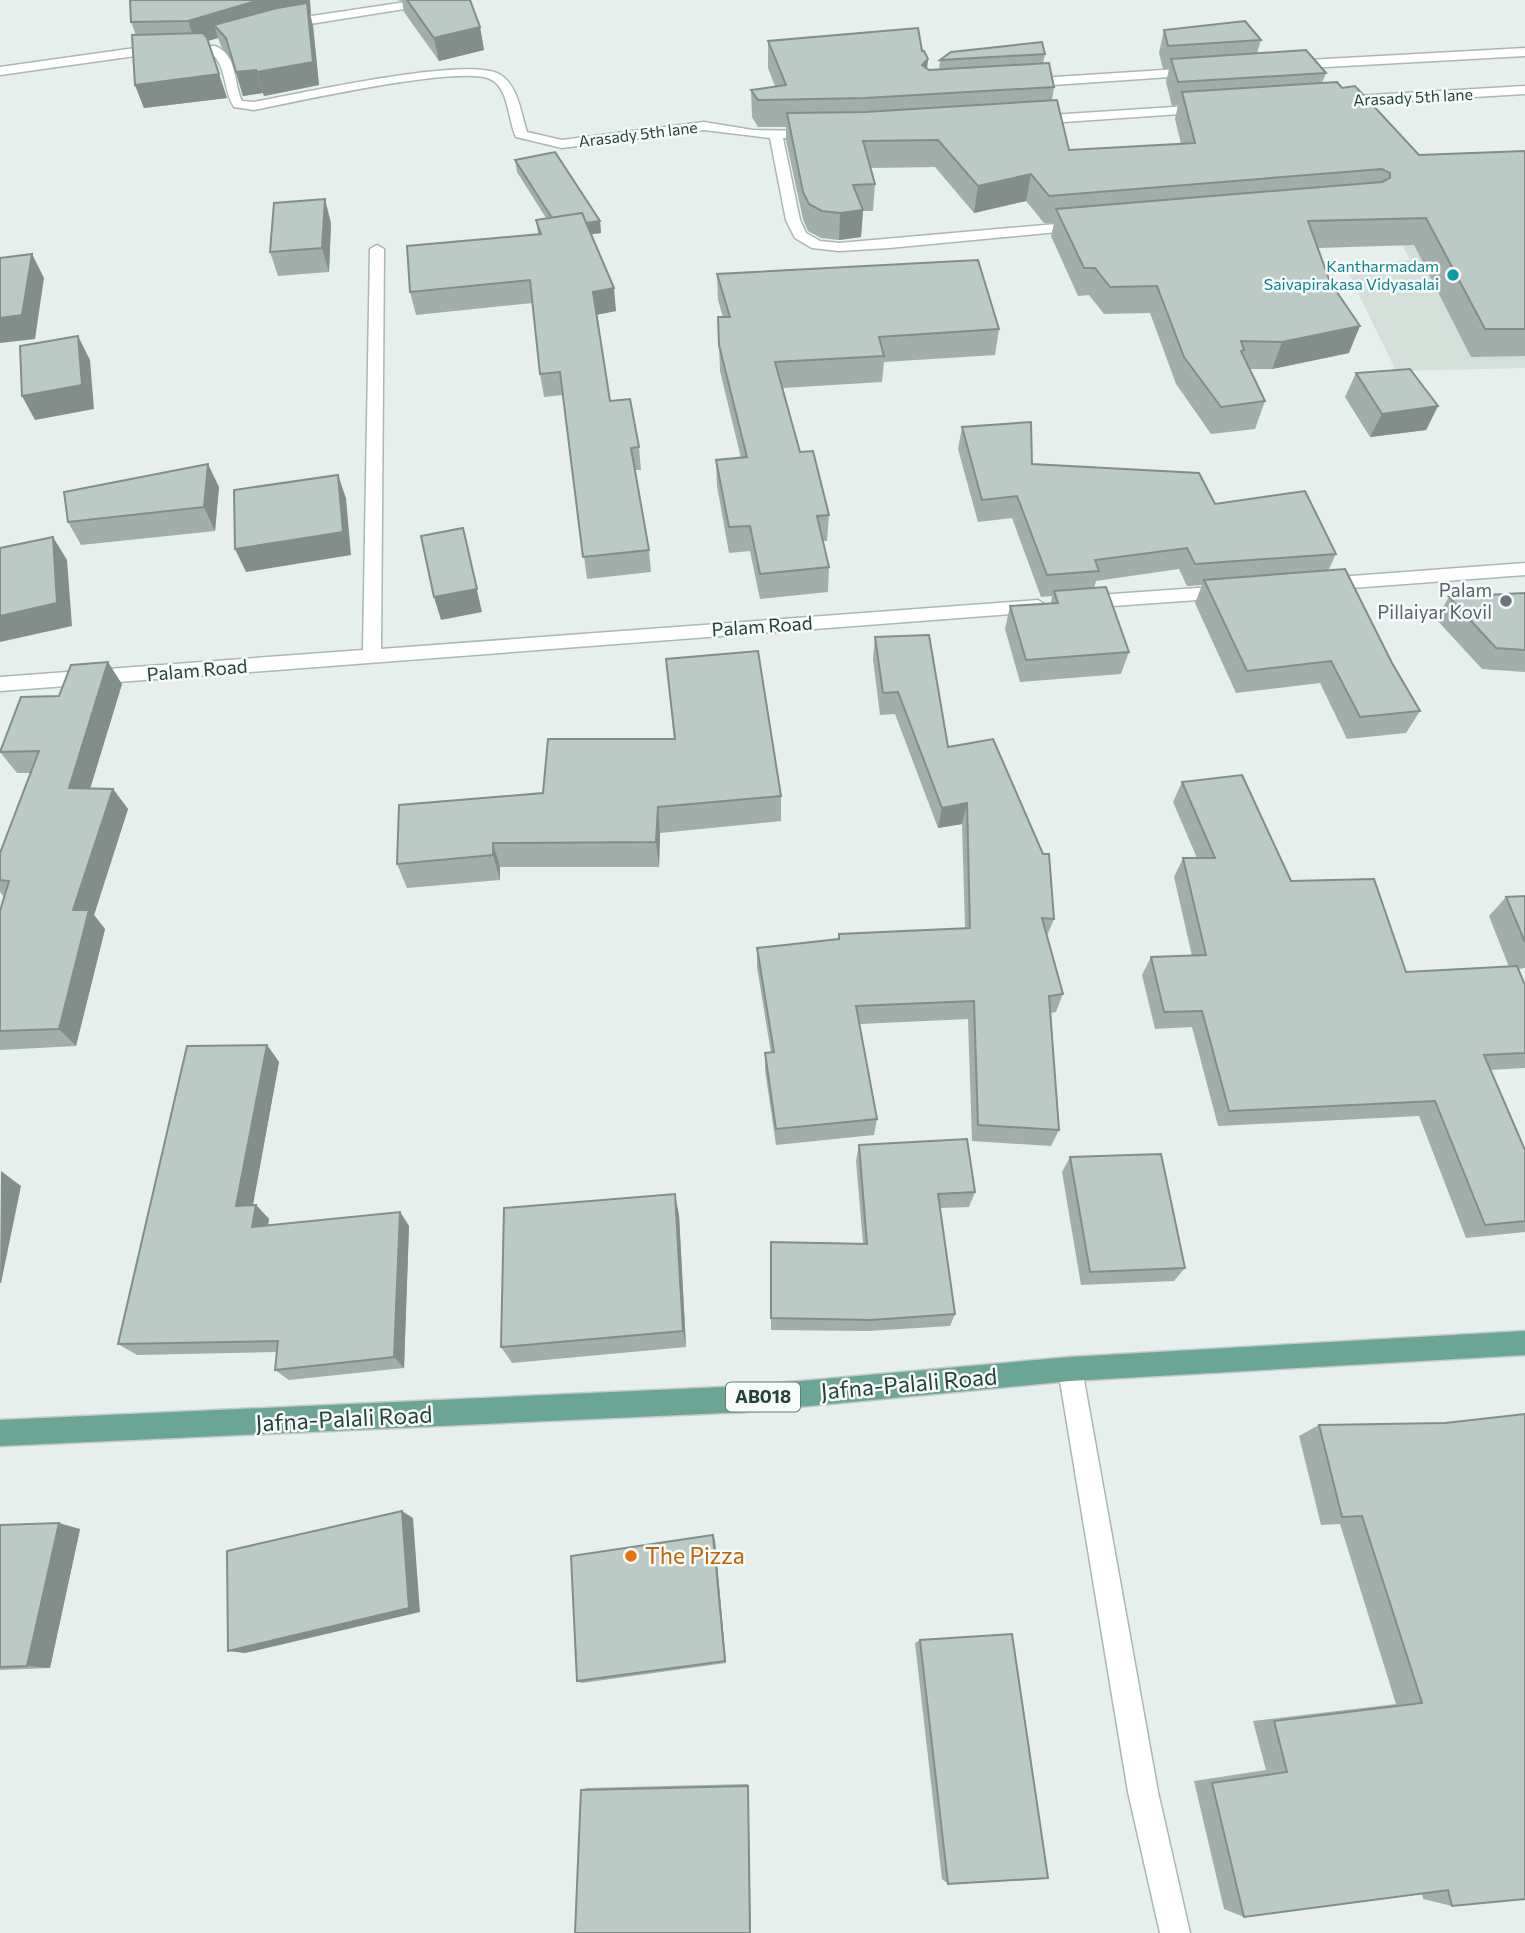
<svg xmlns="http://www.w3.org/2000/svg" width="1525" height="1933" viewBox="0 0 1525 1933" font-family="Commissioner,sans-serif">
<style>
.built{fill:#d4dfda}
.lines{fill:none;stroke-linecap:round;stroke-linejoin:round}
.minor-casing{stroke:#a8b8b2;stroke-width:3}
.primary-casing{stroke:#c2cac8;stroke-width:3}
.minor{fill:#fff;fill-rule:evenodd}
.primary{fill:#6aa596;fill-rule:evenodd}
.wall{fill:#a1aea9}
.shaded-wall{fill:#838d89}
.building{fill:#bbcac4;stroke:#838d89;stroke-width:2}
.culture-dot{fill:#0f9aa8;stroke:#f7fbf9;stroke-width:2.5}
.worship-dot{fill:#6b7280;stroke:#f7fbf9;stroke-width:2.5}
.food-dot{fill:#e8710a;stroke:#f7fbf9;stroke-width:2.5}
.labels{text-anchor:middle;stroke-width:5;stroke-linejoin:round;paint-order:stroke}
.far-street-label{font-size:16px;fill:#24423a;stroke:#f7fbf9}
.far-culture-label{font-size:16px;fill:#0d838f;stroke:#f7fbf9;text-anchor:end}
.shield{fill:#f7fbf9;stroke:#637a73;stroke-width:2}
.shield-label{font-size:18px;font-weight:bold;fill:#24423a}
.worship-label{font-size:19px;fill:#5b616d;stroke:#f7fbf9;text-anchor:end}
.street-label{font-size:19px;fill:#24423a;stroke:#f7fbf9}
.near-street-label{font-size:23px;fill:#24423a;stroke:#f7fbf9}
.near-food-label{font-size:23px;fill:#c56008;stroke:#f7fbf9;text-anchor:start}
</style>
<rect width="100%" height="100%" fill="#e6efeb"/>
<!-- built -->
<polygon class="built" points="1369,178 1525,179 1525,368 1396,371 1345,266 1410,260"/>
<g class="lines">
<defs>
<g id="minor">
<polygon points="419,0 448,0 442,3 285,28 279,24 285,20"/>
<path d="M 215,46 C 238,55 233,82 242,101 L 254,102 C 298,94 466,56 499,74 C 518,84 521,114 527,132 L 562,140 L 704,122 L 753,130 L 819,131 L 819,137 L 814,138 L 783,138 L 800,220 L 806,233 L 820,241 L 839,243 L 1079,222 L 1086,226 L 1079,230 L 889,248 L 839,251 L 812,248 L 795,238 L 786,220 L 770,138 L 704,130 L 562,148 L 516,137 C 508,121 509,87 490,79 C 459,65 295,102 254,110 L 234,107 C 223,90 227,67 212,54 L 135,56 L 0,75 L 0,67 L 135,48 Z"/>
<polygon points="1525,48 1525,56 1290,69 1284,65 1290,61"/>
<polygon points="1195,68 1201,72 1199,75 1024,87 1018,83 1024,79"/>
<polygon points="1525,86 1525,94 1338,105 1332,101 1338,97"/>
<polygon points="1205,105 1209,106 1209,112 1035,124 1029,120 1035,116"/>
<polygon points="377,245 384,249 381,649 1038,600 1047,606 1038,612 0,691 0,677 363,650 370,249"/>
<polygon points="1525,563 1525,575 1325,590 1316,584 1325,578"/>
<polygon points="1226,586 1235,592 1226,598 1084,608 1075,602 1084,596"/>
<polygon points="1070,1357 1079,1360 1082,1369 1158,1792 1190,1933 1160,1933 1128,1792 1058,1369 1061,1360"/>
</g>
<polygon id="primary" points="1525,1331 1525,1355 1070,1381 746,1412 0,1446 0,1420 746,1386 1070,1357"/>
</defs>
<!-- minor casing -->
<use href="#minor" class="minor-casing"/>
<!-- primary casing -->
<use href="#primary" class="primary-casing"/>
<!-- minor -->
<use href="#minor" class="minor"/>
<!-- primary -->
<use href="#primary" class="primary"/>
</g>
<!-- wall -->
<g class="wall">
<polygon points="396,0 470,0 480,27 484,50 439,61 404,12 402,1"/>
<polygon points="310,14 313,26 319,85 264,96 263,93 243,96 232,60 222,48 218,38 208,41 227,98 144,108 135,85 136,35 131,22 311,14"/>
<polygon points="1164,30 1261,40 1257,53 1326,73 1322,83 1342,88 1419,155 1525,151 1525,356 1471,357 1414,245 1318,248 1349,353 1272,369 1250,369 1265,401 1255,429 1211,434 1176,384 1150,313 1104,314 1089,295 1078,296 1051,236 1054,223 1044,223 1026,201 974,213 935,167 870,168 875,184 873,211 863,211 861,237 839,240 821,238 808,231 803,219 786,140 786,127 758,127 752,117 751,90 775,86 768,68 768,41 922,51 928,59 927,68 929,70 939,70 940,60 1045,54 1043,63 1054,87 1052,100 1069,150 1181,144 1175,119 1178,105 1172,106 1166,82 1169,69 1163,69 1159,53"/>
<polygon points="515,160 600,221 601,233 591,234 616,311 596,315 610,401 639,447 641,470 635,470 649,550 651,572 587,579 563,395 544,397 540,374 533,303 416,315 410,292 538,234 536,220 546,218 517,172"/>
<polygon points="331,223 329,272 278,276 270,252"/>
<polygon points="717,274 999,329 995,355 884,362 882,382 783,388 800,452 829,515 827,541 823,541 829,567 828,592 760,599 750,551 729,553 717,486 716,460 741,458 720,371 718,317 723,317 718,300"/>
<polygon points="1356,373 1438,406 1426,430 1370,437 1345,397"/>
<polygon points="962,427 1032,464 1215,504 1336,554 1328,571 1392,663 1420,711 1406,733 1347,739 1320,683 1236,693 1195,603 1202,585 1187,586 1179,569 1096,581 1094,588 1129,652 1121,674 1020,682 1005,629 1010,606 1051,603 1052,596 1041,597 1012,518 978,522 958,449"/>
<polygon points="219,487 215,531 81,545 68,522"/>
<polygon points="1525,593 1525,672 1482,669 1436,619 1449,597"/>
<polygon points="875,637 948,747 1054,919 1047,936 1063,994 1056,1012 1051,1013 1059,1130 1051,1146 972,1141 968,1019 860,1024 877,1119 874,1135 776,1145 765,1070 765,1053 771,1053 757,967 757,948 838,939 839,934 965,928 962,824 938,828 895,714 880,715 873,659"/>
<polygon points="666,659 781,796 781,821 660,833 659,867 500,867 500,880 407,888 397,864 543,793 674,739"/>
<polygon points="122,684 90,788 113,789 128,809 94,915 105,929 76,1046 0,1050 0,911 4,897 0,892 0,853 30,773 17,773 0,752 59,696"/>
<polygon points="1182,782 1291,881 1406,972 1509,967 1489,916 1506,897 1525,896 1525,968 1518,969 1525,985 1525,1068 1490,1070 1525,1150 1525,1232 1466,1238 1419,1116 1218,1126 1192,1027 1155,1029 1142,975 1151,957 1192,956 1174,877 1183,858 1197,858 1173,802"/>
<polygon points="267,1045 279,1062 253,1205 256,1205 269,1219 268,1225 400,1212 409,1226 404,1368 289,1380 275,1370 277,1352 137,1355 118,1344"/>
<polygon points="859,1145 975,1192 969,1207 940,1208 955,1314 950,1326 868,1331 771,1330 771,1242 863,1243 856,1161"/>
<polygon points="1070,1157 1185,1268 1174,1281 1081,1285 1062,1172"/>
<polygon points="679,1215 686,1347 512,1363 501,1347"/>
<polygon points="1445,1423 1452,1906 1423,1899 1422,1894 1244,1917 1224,1909 1194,1781 1266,1770 1253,1721 1396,1704 1340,1524 1321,1525 1299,1436 1319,1425"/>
<polygon points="0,1525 80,1529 50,1668 0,1670"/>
<polygon points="713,1535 715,1541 726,1663 582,1683 577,1681"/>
<polygon points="920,1640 948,1884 942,1879 915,1643"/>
<polygon points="748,1784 751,1933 581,1790 587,1788"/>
</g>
<!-- shaded-wall -->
<g class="shaded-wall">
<polygon points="260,0 310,0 311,14 310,14 313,26 319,85 264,96 257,72 214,25 218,38 196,44 188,21"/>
<polygon points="480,27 484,50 439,61 434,38"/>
<polygon points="928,59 925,86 922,65"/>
<polygon points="256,70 263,93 243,96 236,72"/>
<polygon points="219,74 227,98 144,108 135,85"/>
<polygon points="1031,174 1026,201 974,213 978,186"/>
<polygon points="325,199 331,223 329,272 322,248"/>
<polygon points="863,210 861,237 839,240 840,213"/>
<polygon points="600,221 601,233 559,239 558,227"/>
<polygon points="32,254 44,278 35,339 0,343 0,318"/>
<polygon points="614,288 616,311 595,315 593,292"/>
<polygon points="1360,326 1349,353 1272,369 1282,342"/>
<polygon points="78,336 90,360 94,409 35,420 22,396"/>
<polygon points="1438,406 1426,430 1370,437 1382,414"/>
<polygon points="208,464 219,487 215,531 204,507"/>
<polygon points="338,475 346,498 351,555 246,572 235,549"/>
<polygon points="53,537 67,560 72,626 0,642 0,616"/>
<polygon points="468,551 482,612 441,620 434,597"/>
<polygon points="108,662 122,684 84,809 69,788"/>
<polygon points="113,789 128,809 94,915 105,929 76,1046 59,1029 73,910"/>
<polygon points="967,803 962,824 938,828 942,808"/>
<polygon points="658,807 660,833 659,867 656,842"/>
<polygon points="493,843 500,867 500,880 493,855"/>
<polygon points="267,1045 279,1062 250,1220 236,1206"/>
<polygon points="1,1171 21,1186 1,1283 0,1283"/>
<polygon points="675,1194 679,1215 686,1347 683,1331"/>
<polygon points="256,1205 269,1219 265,1240 252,1227"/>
<polygon points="400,1212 409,1226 404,1368 394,1357"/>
<polygon points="402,1511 413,1518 420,1612 245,1653 228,1651"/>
<polygon points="59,1523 80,1529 50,1668 27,1666"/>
<polygon points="713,1535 715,1541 726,1663 725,1661"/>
</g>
<!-- building -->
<g class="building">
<polygon points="130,0 260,0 188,21 131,22"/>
<polygon points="407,0 470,0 480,27 434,38"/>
<polygon points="307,3 313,62 257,72 256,70 236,72 226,38 214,25 277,8"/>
<polygon points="1245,21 1261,40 1168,46 1164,30"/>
<polygon points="918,28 922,51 924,51 928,59 922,65 929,70 1049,63 1054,87 865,98 758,100 751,90 786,85 768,41"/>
<polygon points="203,33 207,38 219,74 135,85 132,35"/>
<polygon points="1042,42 1045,54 940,60 951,52"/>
<polygon points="1306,50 1326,73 1178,82 1171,59"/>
<polygon points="1337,82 1342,88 1355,86 1419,155 1525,151 1525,329 1485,329 1426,218 1308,221 1330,282 1360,326 1282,342 1241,341 1244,350 1241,351 1265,401 1221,407 1184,357 1157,286 1110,287 1095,268 1084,268 1056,209 1382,182 1390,178 1390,173 1382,169 1049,196 1031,174 978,186 938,140 863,141 875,184 853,185 863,210 840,213 822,211 809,204 803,192 787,113 865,112 1057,100 1069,150 1195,143 1182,92"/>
<polygon points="555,152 600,221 586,223 582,213 552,218 515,160"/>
<polygon points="325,199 322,248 270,252 274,203"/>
<polygon points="582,213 614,288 593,292 610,401 630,399 639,447 631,448 649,550 583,557 560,372 540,374 530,280 410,292 407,246 541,234 536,220"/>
<polygon points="32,254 22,315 0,318 0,258"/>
<polygon points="978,260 999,329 879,337 884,356 775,362 800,452 813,451 829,515 817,516 829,567 760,574 750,526 729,527 716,460 747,457 719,345 718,317 730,317 717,274"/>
<polygon points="78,336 82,385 22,396 20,346"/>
<polygon points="1410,369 1438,406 1382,414 1356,373"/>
<polygon points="1031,422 1032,464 1199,473 1215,504 1305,491 1336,554 1195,564 1187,548 1095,560 1099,571 1047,575 1017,496 982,500 962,427"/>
<polygon points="208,464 204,507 68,522 64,492"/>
<polygon points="338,475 343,532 235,549 234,490"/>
<polygon points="463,528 477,589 434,597 421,536"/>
<polygon points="53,537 57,603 0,616 0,548"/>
<polygon points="1345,569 1392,663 1420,711 1360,717 1331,661 1247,671 1204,580"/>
<polygon points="1106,587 1129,652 1026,660 1010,606 1058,603 1054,591"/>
<polygon points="1525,593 1525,650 1496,648 1449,597"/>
<polygon points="929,635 948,747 993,739 1043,854 1049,854 1054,919 1042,918 1063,994 1049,996 1059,1130 978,1125 974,1001 856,1006 877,1119 776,1129 765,1053 774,1052 757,948 839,939 839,934 970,928 967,803 942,808 898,692 883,693 875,637"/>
<polygon points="758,651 781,796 658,807 656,842 493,843 493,855 397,864 399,805 543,793 548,739 675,739 666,659"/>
<polygon points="108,662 69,788 113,789 73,910 89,910 59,1029 0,1031 0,911 9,881 0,880 0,853 39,751 0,752 21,697 59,696 71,665"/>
<polygon points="1242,775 1291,881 1374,879 1406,972 1517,966 1525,985 1525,1053 1484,1055 1525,1150 1525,1221 1485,1225 1435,1101 1229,1111 1202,1011 1164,1012 1151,957 1206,955 1183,858 1215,858 1182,782"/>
<polygon points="1525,896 1525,942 1506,897"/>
<polygon points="267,1045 236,1206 256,1205 252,1227 400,1212 394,1357 275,1370 278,1341 118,1344 187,1046"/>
<polygon points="967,1139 975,1192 938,1194 955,1314 871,1320 771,1318 771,1242 867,1244 859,1145"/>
<polygon points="1161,1154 1185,1268 1090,1272 1070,1157"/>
<polygon points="675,1194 683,1331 501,1347 504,1208"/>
<polygon points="1525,1414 1525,1899 1452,1906 1448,1890 1244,1917 1212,1783 1287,1772 1274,1721 1422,1703 1362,1516 1342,1517 1319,1425 1445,1423"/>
<polygon points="402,1511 409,1608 228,1651 227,1551"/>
<polygon points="59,1523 27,1666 0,1667 0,1525"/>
<polygon points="713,1535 725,1661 577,1681 571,1556"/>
<polygon points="1012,1634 1048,1878 948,1884 920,1640"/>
<polygon points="748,1786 750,1933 575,1933 581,1790"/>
</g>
<!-- markers -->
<circle class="culture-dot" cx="1453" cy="275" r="7"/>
<circle class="worship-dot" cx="1506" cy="601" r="7"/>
<circle class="food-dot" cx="631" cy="1556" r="7"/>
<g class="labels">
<!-- far-street labels -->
<g class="far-street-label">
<text transform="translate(1413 97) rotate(-3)" y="6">Arasady 5th lane</text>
<text transform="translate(638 134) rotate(-7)" y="6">Arasady 5th lane</text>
</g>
<!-- far-culture labels -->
<g class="far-culture-label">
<text x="1439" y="272">Kantharmadam<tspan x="1439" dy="18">Saivapirakasa Vidyasalai</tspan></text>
</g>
<!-- shield labels -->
<rect class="shield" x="726" y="1382.5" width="74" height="29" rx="5"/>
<g class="shield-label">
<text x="763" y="1403">AB018</text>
</g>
<!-- worship labels -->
<g class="worship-label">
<text x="1492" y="597">Palam<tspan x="1492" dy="22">Pillaiyar Kovil</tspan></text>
</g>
<!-- street labels -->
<g class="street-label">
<text transform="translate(762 626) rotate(-4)" y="7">Palam Road</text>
<text transform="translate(197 670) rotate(-5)" y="7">Palam Road</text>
</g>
<!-- near-street labels -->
<g class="near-street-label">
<text transform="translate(909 1384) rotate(-5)" y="8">Jafna-Palali Road</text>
<text transform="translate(344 1419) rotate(-3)" y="8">Jafna-Palali Road</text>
</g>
<!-- near-food labels -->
<g class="near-food-label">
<text x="645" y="1564">The Pizza</text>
</g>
</g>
</svg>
